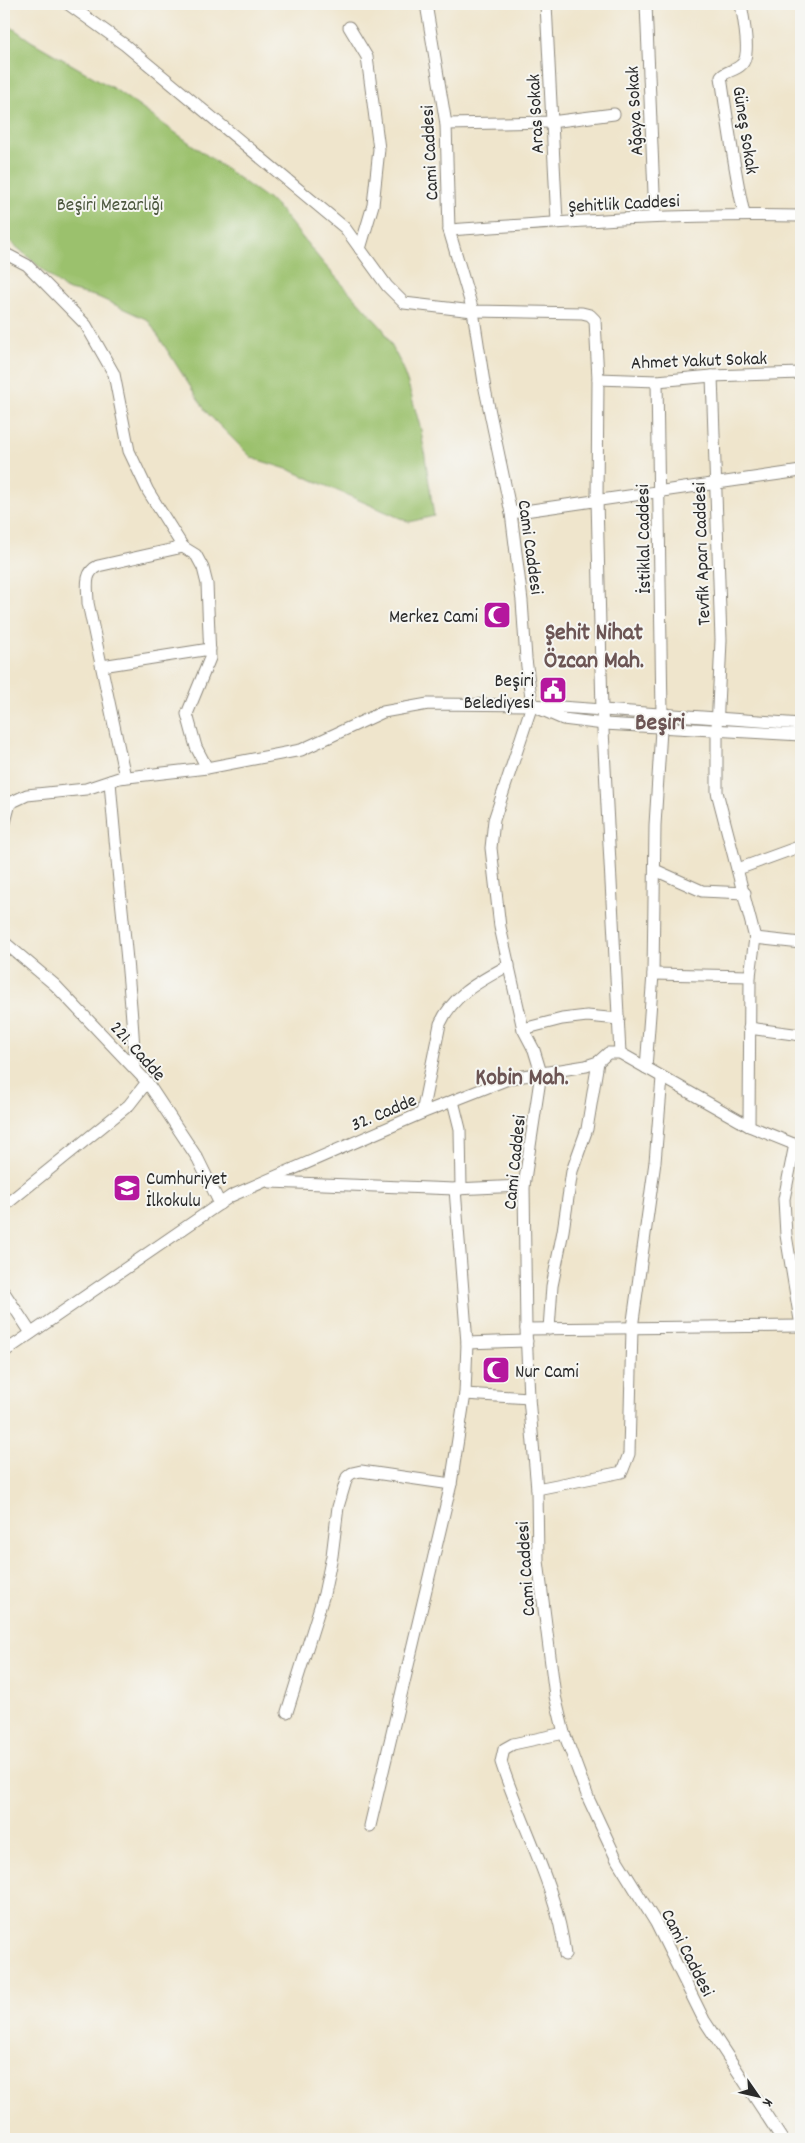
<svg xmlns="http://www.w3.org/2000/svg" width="805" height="2143" viewBox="0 0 805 2143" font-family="Dekko,sans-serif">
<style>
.green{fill:#9bc16d;stroke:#63764c}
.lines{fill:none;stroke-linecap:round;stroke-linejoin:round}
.minor-casing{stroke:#8d887c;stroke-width:13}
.minor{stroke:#fff;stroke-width:11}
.labels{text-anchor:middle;stroke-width:4;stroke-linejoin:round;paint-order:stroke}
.street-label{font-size:19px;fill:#2b2b2b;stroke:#f6f6f2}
.park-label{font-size:19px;fill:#4d583f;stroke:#f6f6f2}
.poi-label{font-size:19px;fill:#2b2b2b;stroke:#f6f6f2;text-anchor:end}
.district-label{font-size:24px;font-weight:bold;fill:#6c5554;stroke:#f6f6f2}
</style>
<rect width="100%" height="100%" fill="#f6f6f2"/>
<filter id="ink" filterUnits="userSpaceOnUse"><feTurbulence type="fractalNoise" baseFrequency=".02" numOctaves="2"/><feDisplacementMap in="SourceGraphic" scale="10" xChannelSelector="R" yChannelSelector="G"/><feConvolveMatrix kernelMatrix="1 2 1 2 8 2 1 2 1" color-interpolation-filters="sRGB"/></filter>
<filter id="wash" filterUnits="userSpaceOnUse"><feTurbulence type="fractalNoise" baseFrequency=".0096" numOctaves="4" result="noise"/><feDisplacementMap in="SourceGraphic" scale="20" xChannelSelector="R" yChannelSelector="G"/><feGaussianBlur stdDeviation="1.12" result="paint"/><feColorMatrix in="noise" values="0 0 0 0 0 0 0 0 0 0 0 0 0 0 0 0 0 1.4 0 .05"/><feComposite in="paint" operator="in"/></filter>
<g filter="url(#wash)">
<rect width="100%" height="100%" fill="#efe5cc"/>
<!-- green -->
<polygon class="green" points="4,22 31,41 116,90 276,205 323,263 383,329 400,362 409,387 421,430 434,516 409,522 290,470 252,458 207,413 148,320 98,297 65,289 4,236"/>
</g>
<g filter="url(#ink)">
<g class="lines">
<defs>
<g id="minor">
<polyline points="68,4 125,45 345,228 387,286 404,303 473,311 582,313 590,315 595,320 598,379 597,499 602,711 620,1053"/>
<polyline points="426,4 446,124 449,230 473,311 485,389 511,513 522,601 526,659 532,705 494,820 491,848 500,927 523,1029 534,1050 541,1073 524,1186 526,1329 529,1398 537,1489 538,1561 555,1696 564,1733 589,1800 617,1860 656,1923 704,2020 782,2139"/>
<polyline points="546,4 557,222"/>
<polyline points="646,4 655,217"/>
<path d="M 741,4 C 743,17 752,57 741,65 C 735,71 725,71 721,77 C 728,123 734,169 744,214"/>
<polyline points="349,27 367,57 379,149 373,205 360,249"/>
<polyline points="446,124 551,122 614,114"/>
<path d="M 449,230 C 566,222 684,213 801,216"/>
<polyline points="6,254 27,265 86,325 114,374 129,451 148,491 183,547 196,555 203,568 207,584 210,658 187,714 196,747 207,768"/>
<polyline points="712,376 721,640 717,730 717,792 755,938 750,976 749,1126"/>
<polyline points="598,379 657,381 712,376 801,373"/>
<polyline points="511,513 801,471"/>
<polyline points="102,666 210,649"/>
<polyline points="540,709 563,719 604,724 801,735"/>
<path d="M 125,777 L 88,603 C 88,589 83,573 98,566 L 183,547"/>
<path d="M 110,781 C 117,877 131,973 135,1069"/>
<polyline points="4,803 10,803 27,795 86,789 119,778 207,768 301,750 383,712 428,704 532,705 801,724"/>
<polyline points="4,826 10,803"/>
<polyline points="738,869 801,846"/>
<polyline points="655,870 702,891 745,893"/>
<polyline points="755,938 801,943"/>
<polyline points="4,942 55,985 147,1082 198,1159 220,1204"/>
<polyline points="653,974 750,976"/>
<polyline points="749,1028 801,1035"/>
<polyline points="523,1029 562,1019 587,1016 619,1019"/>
<polyline points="646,1068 653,974 655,825 662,714 657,381"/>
<polyline points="453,1101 460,1129 461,1189"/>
<path d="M 422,1113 L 440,1024 C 454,993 481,981 509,965"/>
<polyline points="795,1144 784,1199 786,1235 801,1326"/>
<polyline points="270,1182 455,1189 524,1186"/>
<polyline points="4,1206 129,1105 147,1082"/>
<polyline points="4,1292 31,1333"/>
<polyline points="526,1329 801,1326"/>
<polyline points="549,1329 552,1286 563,1231 572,1171 587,1129 598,1062"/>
<polyline points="467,1343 527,1341"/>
<polyline points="4,1352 231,1196 422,1113 511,1078 586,1066 598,1062 608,1053 620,1053 749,1126 801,1147"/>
<polyline points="465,1394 529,1398"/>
<polyline points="537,1489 622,1472 629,1454 632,1328 655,1162 662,1078"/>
<polyline points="287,1712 324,1594 332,1556 338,1507 347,1477 352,1473 361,1471 451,1484"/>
<path d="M 564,1733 L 513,1744 L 504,1749 L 501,1762 C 521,1825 558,1889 565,1955"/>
<polyline points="370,1826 451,1484 465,1394 467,1343 455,1189"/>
</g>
</defs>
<!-- minor casing -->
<use href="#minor" class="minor-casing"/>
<!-- minor -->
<use href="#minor" class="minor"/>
</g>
</g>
<!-- icons -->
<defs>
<symbol id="mosque-square" viewBox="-11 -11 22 22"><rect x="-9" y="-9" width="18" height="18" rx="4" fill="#b5179e" stroke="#f6f6f2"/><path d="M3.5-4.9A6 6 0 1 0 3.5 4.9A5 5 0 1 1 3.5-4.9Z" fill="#fff"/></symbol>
<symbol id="civic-square" viewBox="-11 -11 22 22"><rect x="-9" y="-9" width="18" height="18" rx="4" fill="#b5179e" stroke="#f6f6f2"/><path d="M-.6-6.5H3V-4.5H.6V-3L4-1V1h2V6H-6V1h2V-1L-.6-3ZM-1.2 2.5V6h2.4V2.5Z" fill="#fff"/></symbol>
<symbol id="school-square" viewBox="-11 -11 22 22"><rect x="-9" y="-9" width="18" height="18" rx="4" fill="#b5179e" stroke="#f6f6f2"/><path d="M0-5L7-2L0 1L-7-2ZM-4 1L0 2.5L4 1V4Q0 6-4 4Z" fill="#fff"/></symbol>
</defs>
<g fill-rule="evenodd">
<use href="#mosque-square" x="481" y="599" width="32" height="32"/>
<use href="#civic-square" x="537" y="674" width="32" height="32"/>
<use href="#school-square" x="111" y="1172" width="32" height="32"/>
<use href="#mosque-square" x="480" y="1354" width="32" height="32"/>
</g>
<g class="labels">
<!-- street labels -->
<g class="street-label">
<text transform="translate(633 111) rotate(-93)" y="7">Ağaya Sokak</text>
<text transform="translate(534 114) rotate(-93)" y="7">Aras Sokak</text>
<text transform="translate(747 130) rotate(81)" y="7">Güneş Sokak</text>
<text transform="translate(428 153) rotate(-93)" y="7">Cami Caddesi</text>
<text transform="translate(624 202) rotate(-3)" y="7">Şehitlik Caddesi</text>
<text transform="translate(699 359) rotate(-2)" y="7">Ahmet Yakut Sokak</text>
<text transform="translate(642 539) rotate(-91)" y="7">İstiklal Caddesi</text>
<text transform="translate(532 547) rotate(82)" y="7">Cami Caddesi</text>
<text transform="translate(700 554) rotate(-92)" y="7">Tevfik Aparı Caddesi</text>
<text transform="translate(139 1050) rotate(48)" y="7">221. Cadde</text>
<text transform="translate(383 1111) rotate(-23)" y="7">32. Cadde</text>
<text transform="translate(513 1162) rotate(-84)" y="7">Cami Caddesi</text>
<text transform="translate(524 1569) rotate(-94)" y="7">Cami Caddesi</text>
<text transform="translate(689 1952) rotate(63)" y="7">Cami Caddesi</text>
</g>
<!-- park labels -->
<g class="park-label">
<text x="110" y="210">Beşiri Mezarlığı</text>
</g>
<!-- poi labels -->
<g class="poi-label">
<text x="478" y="622">Merkez Cami</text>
<text x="534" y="686">Beşiri<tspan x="534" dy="22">Belediyesi</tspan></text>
<text x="146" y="1184" text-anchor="start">Cumhuriyet<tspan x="146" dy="22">İlkokulu</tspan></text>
<text x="515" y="1377" text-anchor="start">Nur Cami</text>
</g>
<!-- district labels -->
<g class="district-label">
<text x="594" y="639">Şehit Nihat<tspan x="594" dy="28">Özcan Mah.</tspan></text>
<text x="660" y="729">Beşiri</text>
<text x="522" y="1084">Kobin Mah.</text>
</g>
</g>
<!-- margin -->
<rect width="805" height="2143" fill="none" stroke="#f6f6f2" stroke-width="20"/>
<!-- north arrow -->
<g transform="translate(758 2096) rotate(124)" stroke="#f6f6f2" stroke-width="4" paint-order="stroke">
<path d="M0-4L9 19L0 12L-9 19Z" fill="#2b2b2b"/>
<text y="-8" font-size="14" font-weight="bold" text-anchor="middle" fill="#2b2b2b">K</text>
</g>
</svg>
